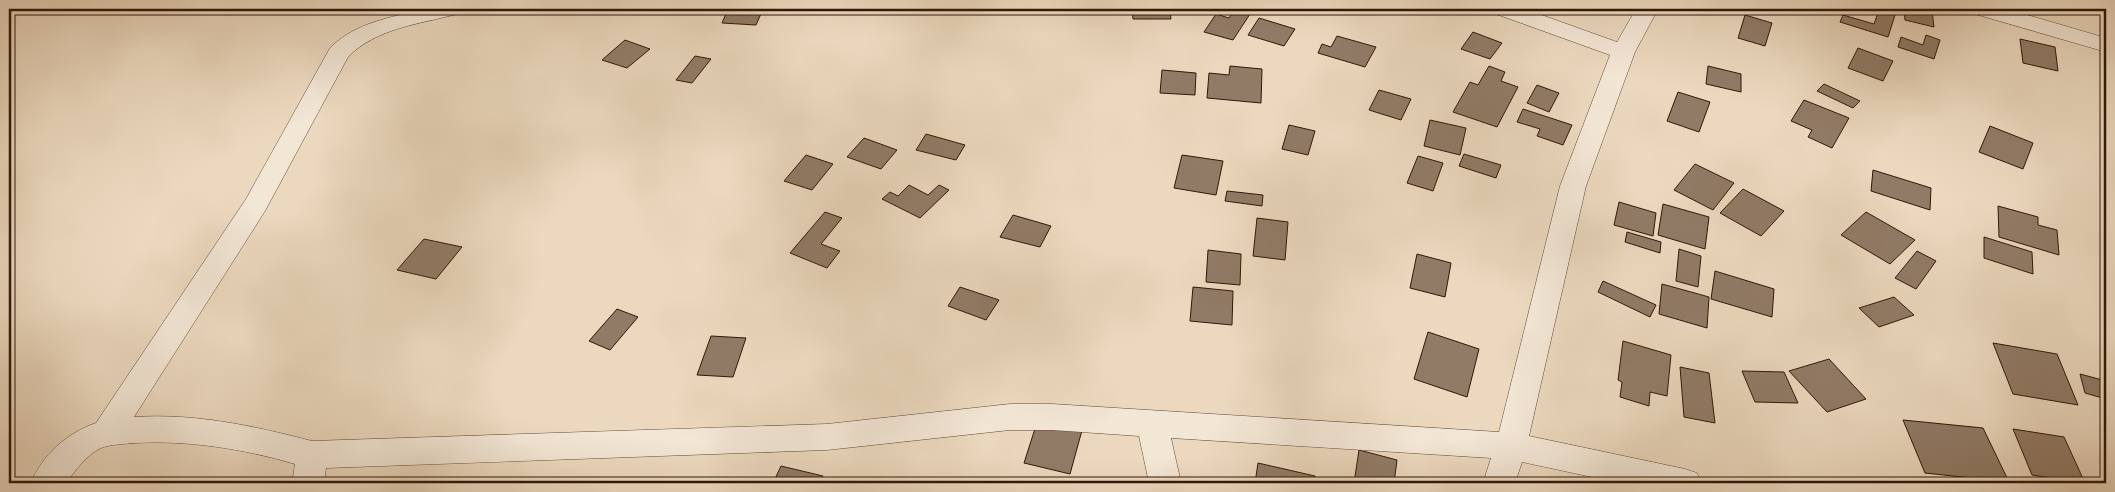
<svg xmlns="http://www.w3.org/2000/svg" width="2115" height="492" viewBox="0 0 2115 492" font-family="'IM FELL DW Pica',serif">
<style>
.building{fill:#917b67;stroke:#301708}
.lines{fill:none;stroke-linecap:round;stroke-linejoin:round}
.minor-casing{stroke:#5f4736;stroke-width:1}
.minor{fill:#f2e6d5;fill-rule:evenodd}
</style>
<rect width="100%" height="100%" fill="#ebd8be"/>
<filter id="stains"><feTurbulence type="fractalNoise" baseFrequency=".004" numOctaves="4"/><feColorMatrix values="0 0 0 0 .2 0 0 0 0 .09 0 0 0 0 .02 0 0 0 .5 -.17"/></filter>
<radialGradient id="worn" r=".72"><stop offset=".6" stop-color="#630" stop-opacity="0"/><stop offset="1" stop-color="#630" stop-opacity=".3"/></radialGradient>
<!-- building -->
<g class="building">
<polygon points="728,9 763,9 756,25 722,23"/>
<polygon points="1132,9 1170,9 1171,19 1133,19"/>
<polygon points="1904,9 1932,10 1934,27 1905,20"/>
<polygon points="1234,10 1250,14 1233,40 1204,32 1216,14 1229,18"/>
<polygon points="1879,10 1895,15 1888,37 1840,22 1843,15 1874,24"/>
<polygon points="1745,15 1772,23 1765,46 1738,38"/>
<polygon points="1259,18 1295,29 1284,46 1248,35"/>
<polygon points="1473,32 1502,43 1490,59 1461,49"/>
<polygon points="1926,35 1940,40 1934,59 1898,47 1901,37 1923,45"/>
<polygon points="1337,36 1376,47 1365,67 1318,53 1322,44 1331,47"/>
<polygon points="2020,39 2055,47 2058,71 2023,63"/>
<polygon points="625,40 650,49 627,68 602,60"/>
<polygon points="1858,48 1893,61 1883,81 1848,68"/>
<polygon points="695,56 711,59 692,83 676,80"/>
<polygon points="1230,66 1262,69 1261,103 1207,98 1209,73 1229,75"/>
<polygon points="1489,66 1505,72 1501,81 1518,87 1497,127 1453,112 1470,82 1478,85"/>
<polygon points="1708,66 1741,74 1741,92 1706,84"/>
<polygon points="1162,70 1196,73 1195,95 1160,93"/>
<polygon points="1824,84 1860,101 1853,108 1817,91"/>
<polygon points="1537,85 1559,93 1549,112 1527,103"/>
<polygon points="1379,90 1411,99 1401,120 1369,110"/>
<polygon points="1678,92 1710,102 1699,132 1667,121"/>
<polygon points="1804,100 1849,118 1832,148 1808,137 1812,130 1791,121"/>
<polygon points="1523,109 1572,125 1563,145 1537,136 1540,129 1517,122"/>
<polygon points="1430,120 1466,128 1460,155 1424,146"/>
<polygon points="1289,125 1315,131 1308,155 1282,149"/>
<polygon points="1990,126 2033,143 2023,169 1979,152"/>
<polygon points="926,134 965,145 956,160 916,150"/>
<polygon points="864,138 897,150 881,169 847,157"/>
<polygon points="1464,154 1501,165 1496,178 1459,166"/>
<polygon points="806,155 833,164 812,190 784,181"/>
<polygon points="1182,155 1223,161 1216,195 1174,188"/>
<polygon points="1418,156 1443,163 1433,191 1407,183"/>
<polygon points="1695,164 1734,183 1713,210 1674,190"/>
<polygon points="1873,170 1931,188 1930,210 1871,191"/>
<polygon points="909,185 928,195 939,185 949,190 920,218 882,199 890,192 898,196"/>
<polygon points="1743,189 1784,211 1761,236 1720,213"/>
<polygon points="1227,191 1263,195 1262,206 1225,201"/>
<polygon points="1619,202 1656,213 1653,236 1614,225"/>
<polygon points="1663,204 1709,217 1705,249 1658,235"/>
<polygon points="1998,206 2038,217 2038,225 2057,230 2059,255 1999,237"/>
<polygon points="825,212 842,218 821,244 840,251 827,268 790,253"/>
<polygon points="1866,212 1915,240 1890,264 1841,235"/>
<polygon points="1013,215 1051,226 1040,247 1000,237"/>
<polygon points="1257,218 1288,222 1285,260 1253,256"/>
<polygon points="1627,232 1661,242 1660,253 1625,242"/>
<polygon points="1984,237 2032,252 2033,274 1984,258"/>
<polygon points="424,239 462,247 436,279 397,270"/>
<polygon points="1679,249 1701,256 1698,287 1676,281"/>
<polygon points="1208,250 1241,254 1240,285 1206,282"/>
<polygon points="1917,251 1936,261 1916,289 1895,278"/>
<polygon points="1417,254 1451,263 1445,297 1410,288"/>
<polygon points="1715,271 1774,289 1772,317 1711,299"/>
<polygon points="1603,281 1656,305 1650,317 1598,292"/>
<polygon points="1662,284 1709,297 1707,328 1659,314"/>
<polygon points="960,287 999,300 986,320 948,306"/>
<polygon points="1193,287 1233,291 1232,325 1190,321"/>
<polygon points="1894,297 1914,315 1879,327 1859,308"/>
<polygon points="617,309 638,317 610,350 589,341"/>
<polygon points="1428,332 1479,349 1467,397 1414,379"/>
<polygon points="711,336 746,338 733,377 697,375"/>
<polygon points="1623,341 1671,355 1667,396 1650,392 1649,406 1620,397 1622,382 1618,380"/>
<polygon points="1993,343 2057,354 2078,405 2013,394"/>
<polygon points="1829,359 1866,399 1827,412 1789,371"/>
<polygon points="1680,367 1709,373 1715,423 1684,417"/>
<polygon points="1742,371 1784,372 1798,403 1755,402"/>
<polygon points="2080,374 2106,381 2106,399 2085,393"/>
<polygon points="1040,413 1084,423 1070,474 1024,463"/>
<polygon points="1903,420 1983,428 2009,482 1925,473"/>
<polygon points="2013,429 2064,437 2085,483 2032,475"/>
<polygon points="1359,450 1397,460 1394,483 1354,483"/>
<polygon points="1258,463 1315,476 1314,483 1255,483"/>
<polygon points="781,466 823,476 820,483 773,483"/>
<polygon points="566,478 607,483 564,483"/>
</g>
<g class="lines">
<defs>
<g id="minor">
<path d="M 424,9 L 460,9 L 457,14 C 420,24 376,28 348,57 L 265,211 L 134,417 C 195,413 254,426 312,441 L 827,424 L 1010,404 L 1052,404 L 1499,432 L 1560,186 L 1610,55 L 1496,14 L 1493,9 L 1525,9 L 1617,42 L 1636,9 L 1658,9 L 1635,52 L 1586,186 L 1529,436 L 1685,469 L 1697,473 L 1701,483 L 1620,483 L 1522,462 L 1515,483 L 1483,483 L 1491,458 L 1171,438 L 1181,483 L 1149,483 L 1139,436 L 1052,430 L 1010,430 L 827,450 L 326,468 L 324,483 L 292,483 L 295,464 C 244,449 188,440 135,443 C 125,444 111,444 101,448 C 86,455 75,471 66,483 L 31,483 C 42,455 67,433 96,423 L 246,199 L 330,48 C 356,22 390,18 424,9 Z"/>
<polygon points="1972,9 2007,9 2106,38 2106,52 1975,14"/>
</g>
</defs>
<!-- minor casing -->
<use href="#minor" class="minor-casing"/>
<!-- minor -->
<use href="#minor" class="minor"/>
</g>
<!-- margin -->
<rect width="2115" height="492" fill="none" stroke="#ebd8be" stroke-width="30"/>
<rect x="10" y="10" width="2095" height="472" fill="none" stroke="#301708" stroke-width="2.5"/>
<rect x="15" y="15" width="2085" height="462" fill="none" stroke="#301708"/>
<rect width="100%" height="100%" filter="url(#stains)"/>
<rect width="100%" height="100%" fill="url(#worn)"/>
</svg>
